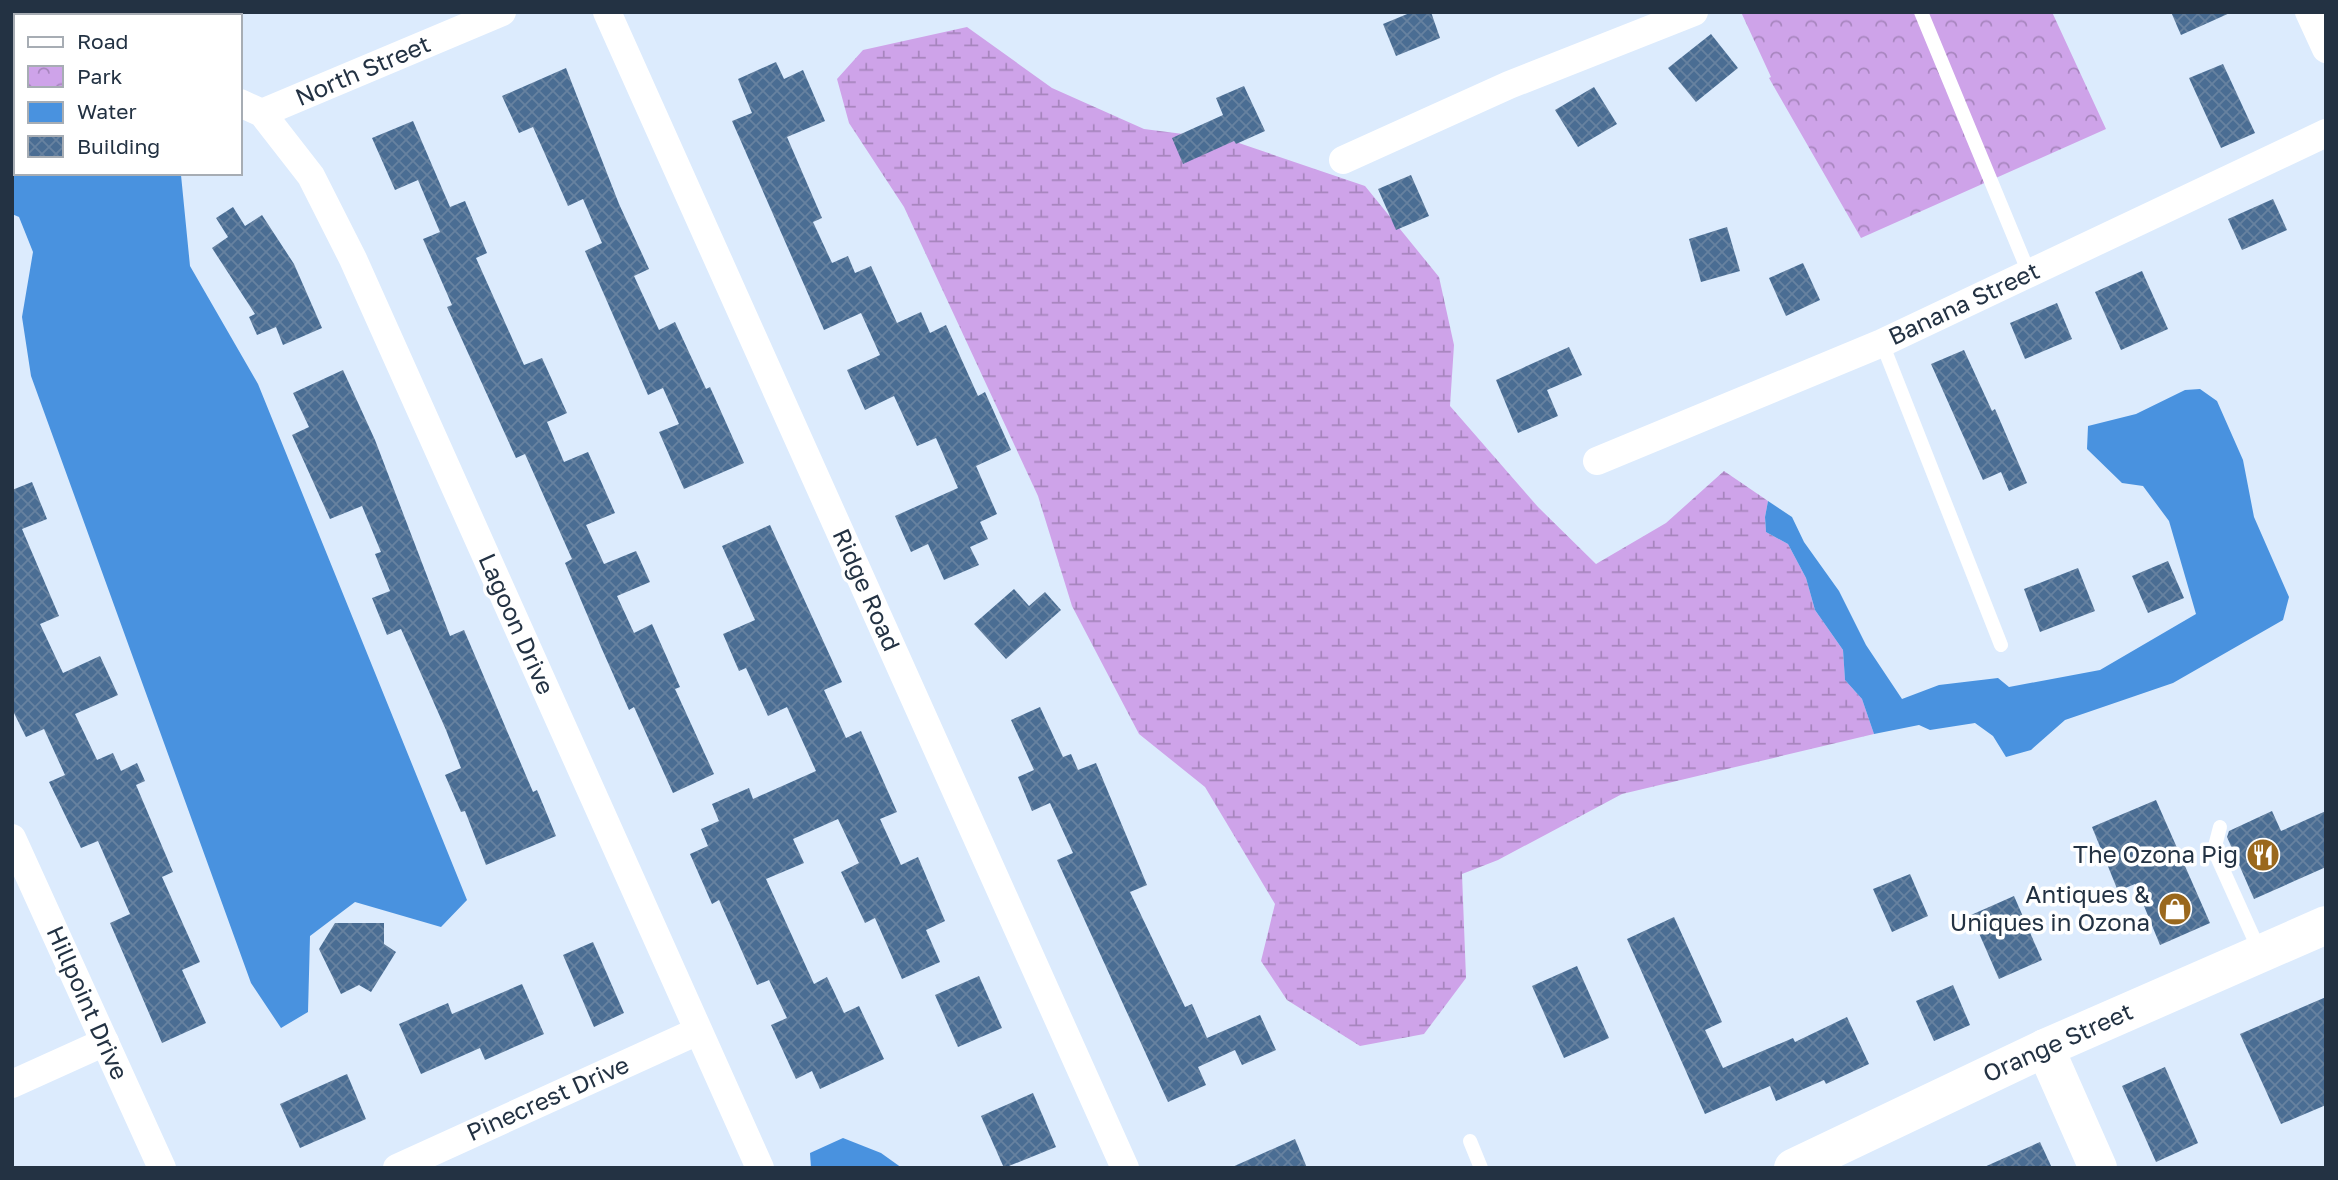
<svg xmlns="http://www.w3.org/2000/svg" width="2338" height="1180" viewBox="0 0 2338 1180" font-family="'Golos Text',sans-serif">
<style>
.wetland{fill:url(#wetland-marsh)}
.park{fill:url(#park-crowns)}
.water{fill:#4992df}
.building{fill:url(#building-cross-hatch)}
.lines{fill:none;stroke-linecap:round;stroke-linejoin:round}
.lane{stroke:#fff;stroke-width:14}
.street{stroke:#fff;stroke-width:28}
.secondary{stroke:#fff;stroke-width:38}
.labels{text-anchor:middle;stroke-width:7;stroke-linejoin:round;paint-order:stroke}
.street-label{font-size:24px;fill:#233243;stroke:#fff}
.poi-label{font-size:24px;fill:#233243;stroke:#fff;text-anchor:end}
</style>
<defs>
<pattern id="wetland-marsh" width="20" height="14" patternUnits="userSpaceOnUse" patternTransform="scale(1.75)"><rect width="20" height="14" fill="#cea3e9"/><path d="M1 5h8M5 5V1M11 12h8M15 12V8" fill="none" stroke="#a785be"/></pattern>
<pattern id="park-crowns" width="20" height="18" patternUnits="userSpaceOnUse" patternTransform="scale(1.75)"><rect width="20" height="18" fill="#cea3e9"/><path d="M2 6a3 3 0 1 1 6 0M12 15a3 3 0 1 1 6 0" fill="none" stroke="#a785be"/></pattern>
<pattern id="building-cross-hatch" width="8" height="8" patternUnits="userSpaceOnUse" patternTransform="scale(1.75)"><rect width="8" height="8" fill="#4a6d93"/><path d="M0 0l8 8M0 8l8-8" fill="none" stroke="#6782a0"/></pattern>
</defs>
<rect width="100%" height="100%" fill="#dcebfd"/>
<!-- wetland -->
<polygon class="wetland" points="967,27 1052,88 1144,129 1230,140 1365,186 1439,277 1454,345 1450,406 1538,507 1596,564 1666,523 1724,471 1768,501 1765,517 1766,532 1788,544 1806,578 1815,610 1843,650 1845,680 1862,699 1874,734 1622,794 1498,860 1462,874 1466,978 1424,1034 1360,1046 1287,1000 1261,961 1275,904 1205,787 1139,734 1072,606 1038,496 904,207 849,123 837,79 863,50"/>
<!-- park -->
<polygon class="park" points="1741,12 2052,12 2106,129 1861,238 1769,78 1771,77"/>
<!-- water -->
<g class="water">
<polygon points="12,108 16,108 16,173 181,175 190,266 258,384 467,900 441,927 355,902 310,936 308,1012 281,1028 251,983 31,376 22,317 33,252 19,217 12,214"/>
<polygon points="2200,389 2217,401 2243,460 2254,517 2289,597 2283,620 2173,683 2065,720 2031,750 2006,757 1993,736 1975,723 1930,730 1919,725 1874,734 1862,699 1845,680 1843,650 1815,610 1806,578 1788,544 1766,532 1765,517 1768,501 1792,517 1804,542 1839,591 1866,645 1902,699 1939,685 1998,678 2009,687 2100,670 2196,614 2169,521 2143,486 2122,483 2087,449 2088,426 2136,414 2185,390"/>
<polygon points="843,1138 881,1153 902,1168 811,1168 810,1153"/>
</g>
<!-- building -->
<g class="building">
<polygon points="1412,12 1431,12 1440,38 1396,56 1383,24"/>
<polygon points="2171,12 2232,12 2181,35"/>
<polygon points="1711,34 1738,68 1696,102 1668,68"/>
<polygon points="776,62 784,79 803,70 825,121 787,137 822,218 813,222 832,263 848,256 855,273 871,266 897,323 921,312 930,333 946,325 978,396 985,392 1011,450 976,466 997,514 980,522 988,539 970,547 979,565 944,580 928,544 911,552 895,516 958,488 936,438 917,446 894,396 865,410 847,370 880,355 861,313 824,330 732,121 752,113 738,79"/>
<polygon points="2223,64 2255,133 2221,148 2189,78"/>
<polygon points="566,68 619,204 649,269 634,276 659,330 675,322 706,389 710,387 744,463 684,489 659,432 679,424 663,388 648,395 585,251 602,243 583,199 568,206 533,127 519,133 502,96"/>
<polygon points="1244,86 1265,131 1236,144 1234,141 1183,164 1172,138 1223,115 1216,98"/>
<polygon points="1594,87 1617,124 1578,147 1555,110"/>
<polygon points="413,121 450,207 465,201 487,253 476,258 524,365 542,358 567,413 547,422 564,462 588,452 615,513 586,525 604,564 636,551 650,582 617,596 634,633 652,624 680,687 675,689 714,774 673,793 634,707 629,710 601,647 565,563 572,559 525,454 516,458 447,307 452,305 423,239 440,232 418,180 395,190 372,138"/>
<polygon points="1411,175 1429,216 1396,230 1378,189"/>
<polygon points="2273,199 2287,230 2242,250 2228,219"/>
<polygon points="233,207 245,226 262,215 294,264 322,328 283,345 276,327 257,335 249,317 255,314 212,248 228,237 216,218"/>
<polygon points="1727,227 1740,271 1701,282 1689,239"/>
<polygon points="1803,263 1820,300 1786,316 1769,278"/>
<polygon points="2142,271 2168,329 2121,350 2095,292"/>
<polygon points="2057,303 2072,339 2025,359 2010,323"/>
<polygon points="1569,347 1582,375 1547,390 1558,416 1518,433 1496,380"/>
<polygon points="1964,350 1992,411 1995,409 2027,483 2009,491 2001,472 1983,480 1931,364"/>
<polygon points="343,370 375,440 450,636 464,630 533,792 537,790 556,836 486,865 465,811 461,812 445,775 461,768 446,730 401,629 387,635 372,598 390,591 375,554 381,552 362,506 330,519 292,435 309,427 293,393"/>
<polygon points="32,482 47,519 22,529 59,616 40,624 63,673 100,656 118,695 75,714 97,760 113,753 121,771 137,763 145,781 136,785 173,872 162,877 200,962 182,970 206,1023 162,1043 110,923 130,914 98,841 81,848 49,782 65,775 44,729 26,737 12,709 12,490"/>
<polygon points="770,525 842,682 824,690 846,738 861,731 897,812 880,819 901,865 918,857 945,921 926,930 940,962 902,979 875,918 865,923 841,872 859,863 838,819 793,839 804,863 766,879 814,984 827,977 844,1013 859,1006 884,1059 820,1089 812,1071 796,1079 771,1025 787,1018 769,980 757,985 719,900 712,904 690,854 708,846 701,829 719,821 712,804 749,788 753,799 816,771 787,707 768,716 746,668 739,671 723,634 755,620 722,546"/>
<polygon points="2168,561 2184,598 2148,613 2132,576"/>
<polygon points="2078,568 2095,611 2040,632 2024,589"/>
<polygon points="1014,589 1029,606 1045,592 1061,610 1006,659 974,624"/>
<polygon points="1040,707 1063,757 1071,754 1078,770 1096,763 1147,885 1130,892 1185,1007 1192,1004 1207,1038 1260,1015 1276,1050 1242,1065 1235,1050 1198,1067 1206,1085 1168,1102 1057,860 1073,853 1050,803 1032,811 1018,777 1034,770 1011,720"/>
<polygon points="2156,800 2210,923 2160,945 2135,884 2118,891 2092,827"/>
<polygon points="2272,811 2281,831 2326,811 2326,867 2254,899 2227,837 2229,831"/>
<polygon points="1910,874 1928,916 1892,932 1873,889"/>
<polygon points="2014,896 2042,960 1999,979 1971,915"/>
<polygon points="1674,917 1722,1022 1705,1030 1723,1068 1793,1038 1795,1042 1847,1017 1869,1064 1826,1084 1824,1080 1776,1101 1770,1086 1705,1114 1627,939"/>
<polygon points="335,923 384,923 384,944 396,952 371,992 359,985 341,994 319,949"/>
<polygon points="593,942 624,1013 594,1027 563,955"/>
<polygon points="1577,966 1609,1038 1564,1058 1532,986"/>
<polygon points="979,976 1002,1028 958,1047 935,995"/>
<polygon points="522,984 544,1034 485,1060 480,1048 421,1074 399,1024 448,1003 452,1014"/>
<polygon points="1953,985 1970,1025 1934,1041 1916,1001"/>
<polygon points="2326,997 2326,1105 2281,1124 2240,1034"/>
<polygon points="2165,1067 2198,1143 2156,1162 2122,1086"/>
<polygon points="347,1074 366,1119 300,1148 280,1104"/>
<polygon points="1033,1093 1056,1147 1004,1168 981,1116"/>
<polygon points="1295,1139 1307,1168 1230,1168"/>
<polygon points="2040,1142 2052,1168 1982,1168"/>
</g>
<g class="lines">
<!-- lane -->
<g class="lane">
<polyline points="1921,12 2029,273"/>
<polyline points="1882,343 2001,645"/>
<polyline points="2220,827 2214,850 2260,952"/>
<polyline points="1470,1141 1481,1168"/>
</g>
<!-- street -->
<g class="street">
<polyline points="607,12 1125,1168"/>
<polyline points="2309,12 2326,49"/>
<polyline points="12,46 16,46"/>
<polyline points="240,103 262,113 311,176 353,259 760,1168"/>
<polyline points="262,113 502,12"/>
<polyline points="1343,160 1509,85 1694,12"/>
<polyline points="1597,461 1882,343 2326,133"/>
<polyline points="12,838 162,1168"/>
<polyline points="12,1084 105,1042"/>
<polyline points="397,1168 698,1031"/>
</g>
<!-- secondary -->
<g class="secondary">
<polyline points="2045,1048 2098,1168"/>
<polyline points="1793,1168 2045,1048 2326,925"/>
</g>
</g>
<!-- icons -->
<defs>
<symbol id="restaurant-disc" viewBox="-11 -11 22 22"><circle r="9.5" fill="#9a681d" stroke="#fff"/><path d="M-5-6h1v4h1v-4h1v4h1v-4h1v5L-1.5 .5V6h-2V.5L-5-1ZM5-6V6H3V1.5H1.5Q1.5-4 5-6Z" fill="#fff"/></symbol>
<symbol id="shop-disc" viewBox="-11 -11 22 22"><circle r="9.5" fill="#9a681d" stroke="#fff"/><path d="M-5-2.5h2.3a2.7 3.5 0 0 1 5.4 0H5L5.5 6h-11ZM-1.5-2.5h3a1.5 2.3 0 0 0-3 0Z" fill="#fff"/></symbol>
</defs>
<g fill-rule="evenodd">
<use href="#restaurant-disc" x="2244" y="836" width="38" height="38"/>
<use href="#shop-disc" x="2156" y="890" width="38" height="38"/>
</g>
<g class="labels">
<!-- street labels -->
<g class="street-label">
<text transform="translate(363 71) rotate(-23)" y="8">North Street</text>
<text transform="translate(1964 304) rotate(-25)" y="8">Banana Street</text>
<text transform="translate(866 590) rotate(66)" y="8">Ridge Road</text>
<text transform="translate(516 624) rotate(66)" y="8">Lagoon Drive</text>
<text transform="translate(87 1003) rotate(66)" y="8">Hillpoint Drive</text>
<text transform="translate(2058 1043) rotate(-24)" y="8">Orange Street</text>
<text transform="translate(548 1099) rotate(-24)" y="8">Pinecrest Drive</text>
</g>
<!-- poi labels -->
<g class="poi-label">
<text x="2238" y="863">The Ozona Pig</text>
<text x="2150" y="903">Antiques &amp;<tspan x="2150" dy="28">Uniques in Ozona</tspan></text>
</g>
</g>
<!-- border -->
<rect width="2338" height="1180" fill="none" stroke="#233243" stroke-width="28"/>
<!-- legend -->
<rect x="14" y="14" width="228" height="161" fill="#ffffff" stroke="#a7adb4" stroke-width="2"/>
<rect x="28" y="37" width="35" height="10" fill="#ffffff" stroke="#a7adb4" stroke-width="2"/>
<text x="77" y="49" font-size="21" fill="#233243">Road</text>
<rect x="28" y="66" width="35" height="21" fill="url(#park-crowns)" stroke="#a7adb4" stroke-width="2"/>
<text x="77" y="84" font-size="21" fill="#233243">Park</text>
<rect x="28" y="102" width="35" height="21" fill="#4992df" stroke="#a7adb4" stroke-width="2"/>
<text x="77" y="119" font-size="21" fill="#233243">Water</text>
<rect x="28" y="136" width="35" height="21" fill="url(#building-cross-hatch)" stroke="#a7adb4" stroke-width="2"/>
<text x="77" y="154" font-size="21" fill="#233243">Building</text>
</svg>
